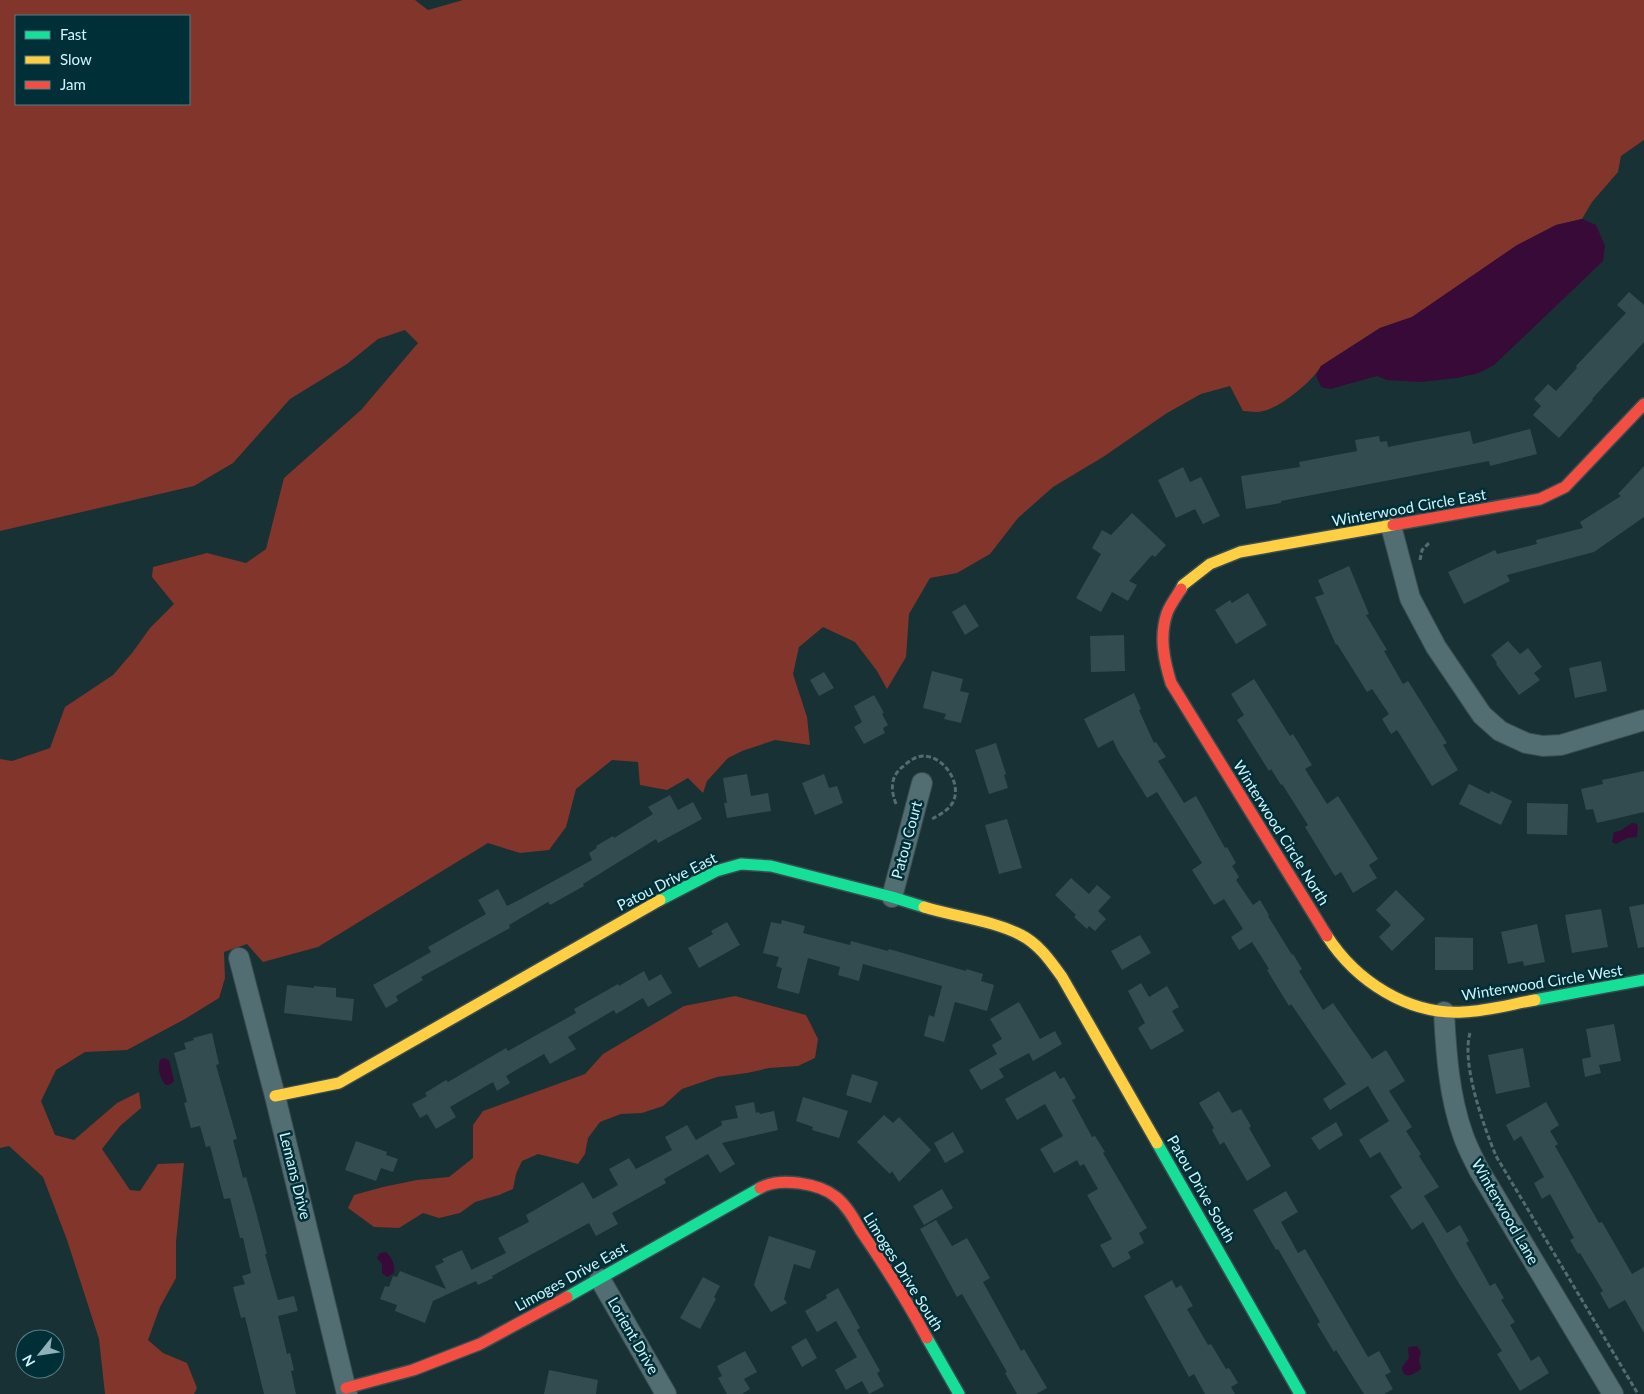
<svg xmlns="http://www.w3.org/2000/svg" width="1644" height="1394" viewBox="0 0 1644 1394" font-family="Lato,sans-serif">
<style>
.forest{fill:#82352a;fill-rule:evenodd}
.water{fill:#380a38}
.building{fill:#334c50}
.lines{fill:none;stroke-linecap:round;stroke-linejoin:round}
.street-casing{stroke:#394d50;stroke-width:22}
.fast-casing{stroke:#394d50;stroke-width:14}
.slow-casing{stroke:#394d50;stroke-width:14}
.jam-casing{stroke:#394d50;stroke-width:14}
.path{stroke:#546c70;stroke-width:3;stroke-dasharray:5 2.5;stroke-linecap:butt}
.street{stroke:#526e73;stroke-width:20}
.fast{stroke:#16e098;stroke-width:11}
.slow{stroke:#ffcf43;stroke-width:11}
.jam{stroke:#f24e42;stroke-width:11}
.labels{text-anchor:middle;stroke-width:5;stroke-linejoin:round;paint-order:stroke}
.street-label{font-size:15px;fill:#cff6fe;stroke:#002f37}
</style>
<rect width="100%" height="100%" fill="#183134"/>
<!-- forest -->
<g class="forest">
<path d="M 0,0 L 415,0 L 428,10 L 463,0 L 1644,0 L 1644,140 L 1621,156 L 1618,172 L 1592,202 L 1582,219 L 1556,225 L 1518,245 L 1412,317 L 1380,328 L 1321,366 C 1313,381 1280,408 1263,411 C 1257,413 1249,411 1243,411 L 1230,386 L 1201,394 L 1167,413 L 1103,457 L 1053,487 L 1018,518 L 990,554 L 957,573 L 930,578 L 909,614 L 906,657 L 887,689 L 877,671 L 855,642 L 823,627 L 799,647 L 793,674 L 807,717 L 810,745 L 775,740 L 742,751 L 728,758 L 707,781 L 703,793 L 688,778 L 667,790 L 640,785 L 638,762 L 612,760 L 576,789 L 566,827 L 549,850 L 520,853 L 488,843 L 318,947 L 263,962 L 247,944 L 224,952 L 225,978 L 219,998 L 185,1019 L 127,1050 L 85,1052 L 56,1070 L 41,1101 L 55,1135 L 74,1140 L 117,1103 L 139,1092 L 141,1108 L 120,1126 L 102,1149 L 130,1190 L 140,1191 L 158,1164 L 184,1163 L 176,1242 L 176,1278 L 160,1307 L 148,1340 L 163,1353 L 187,1363 L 197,1388 L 194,1394 L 105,1394 L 99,1339 L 67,1240 L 43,1177 L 9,1146 L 0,1148 L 0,759 L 12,761 L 50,748 L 65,707 L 113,675 L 132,653 L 150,628 L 174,604 L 152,577 L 153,567 L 207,553 L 246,563 L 266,549 L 284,478 L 361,410 L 418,343 L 405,330 L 378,339 L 347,364 L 290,399 L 233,463 L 194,486 L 0,531 ZM 16,16 L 189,16 L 189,104 L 16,104 Z"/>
<polygon points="735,996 806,1015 818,1039 815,1058 798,1066 769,1068 747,1073 717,1077 682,1089 663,1106 642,1113 621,1114 600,1122 588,1138 585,1154 578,1164 538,1154 522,1161 516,1174 513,1189 499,1195 475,1202 460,1213 439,1218 423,1213 399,1228 374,1227 348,1208 354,1195 383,1187 417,1180 449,1177 473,1158 473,1125 483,1111 585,1074 603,1054 684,1006"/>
</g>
<!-- water -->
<g class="water">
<polygon points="1582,219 1596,225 1605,246 1603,261 1494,365 1479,373 1457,378 1420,382 1387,380 1377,376 1330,389 1321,387 1316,375 1321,366 1380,328 1412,317 1517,245 1556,225"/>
<polygon points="1632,823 1637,824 1638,828 1637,837 1627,838 1616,844 1612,842 1614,832 1620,831"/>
<path d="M 163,1058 L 169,1060 L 174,1081 L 169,1085 L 166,1085 C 160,1080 157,1067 160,1060 Z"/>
<path d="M 386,1252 C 392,1258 395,1264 394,1273 L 387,1277 L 382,1273 L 382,1264 L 377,1258 L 380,1253 Z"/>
<path d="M 1417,1346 L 1421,1352 L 1419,1360 L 1421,1369 C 1414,1374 1403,1381 1402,1367 L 1409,1358 L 1408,1348 L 1409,1347 Z"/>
</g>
<!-- building -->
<g class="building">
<polygon points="1629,292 1644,305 1644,342 1592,399 1593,400 1559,438 1533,415 1541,406 1534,399 1548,384 1556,391 1577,368 1576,366 1626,313 1617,305"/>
<polygon points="1530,429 1537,454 1490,466 1489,461 1281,501 1281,503 1246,509 1241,476 1300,467 1299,462 1357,451 1355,440 1379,436 1380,442 1387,441 1388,447 1470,431 1473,444"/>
<polygon points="1644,466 1644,517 1594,552 1507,575 1510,581 1464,604 1448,572 1495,550 1497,554 1537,544 1536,540 1583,528 1580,522 1621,496 1618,494"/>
<polygon points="1183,467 1190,482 1201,477 1220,516 1203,524 1195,509 1176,518 1158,480"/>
<polygon points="1132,513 1166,545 1155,557 1152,555 1129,581 1137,585 1128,601 1112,592 1101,612 1076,598 1101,554 1092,548 1102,530 1111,535"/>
<polygon points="1349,566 1369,614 1366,615 1387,650 1384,651 1403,684 1408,681 1447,743 1443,745 1458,770 1432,786 1397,730 1391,734 1382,719 1389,714 1372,689 1367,692 1337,644 1336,645 1315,597 1324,594 1318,580"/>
<polygon points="1248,593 1267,625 1236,644 1215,610 1230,600 1232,603"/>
<polygon points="965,604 979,626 965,635 952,612"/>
<polygon points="1124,635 1125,671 1091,672 1090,636"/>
<polygon points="1508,641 1520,654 1528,648 1542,667 1534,673 1540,680 1519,695 1496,664 1497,663 1491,655"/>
<polygon points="1601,661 1607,691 1575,698 1569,668"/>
<polygon points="932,671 963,679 960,691 969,693 961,723 944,719 946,714 923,708"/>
<polygon points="824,672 834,688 819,696 810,680"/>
<polygon points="1254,679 1290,736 1293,734 1312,765 1305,769 1327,804 1338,796 1378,859 1369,865 1377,878 1353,893 1341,872 1335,876 1305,827 1308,825 1282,784 1281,785 1271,769 1269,771 1237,720 1244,715 1231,694"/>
<polygon points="1134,693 1141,709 1139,710 1154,743 1156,742 1166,757 1158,761 1184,803 1196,796 1225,848 1227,847 1236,863 1232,866 1239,877 1236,880 1253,905 1260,900 1269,915 1268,916 1292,955 1293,954 1302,969 1299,971 1323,1010 1333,1003 1372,1059 1386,1050 1405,1081 1389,1091 1412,1127 1406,1131 1421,1154 1419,1156 1439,1187 1424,1196 1447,1233 1460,1225 1469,1241 1466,1243 1490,1286 1495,1283 1504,1298 1501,1300 1515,1322 1510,1325 1531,1361 1539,1356 1549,1373 1520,1391 1497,1354 1502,1351 1455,1277 1423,1222 1412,1230 1390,1196 1402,1188 1380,1152 1370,1158 1359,1140 1389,1121 1368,1086 1330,1110 1323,1099 1346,1084 1291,1004 1289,1006 1267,970 1269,969 1252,942 1239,950 1231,937 1243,929 1224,899 1214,905 1192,870 1202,863 1157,792 1147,798 1118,751 1113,740 1098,748 1084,719"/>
<polygon points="874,695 884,713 882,714 888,725 883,728 885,733 864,744 854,727 862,722 854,706"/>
<polygon points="996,743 1006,774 1004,775 1008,788 989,794 975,750"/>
<polygon points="1644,771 1644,812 1597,823 1593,809 1586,810 1581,789 1603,784 1602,780"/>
<polygon points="747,774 751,796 768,793 771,811 727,818 724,803 727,803 723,778"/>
<polygon points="824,774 829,788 837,786 843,803 815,815 802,783"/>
<polygon points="1469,784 1489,794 1491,791 1512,801 1501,825 1459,804"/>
<polygon points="670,795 678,810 693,802 702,819 658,843 656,839 583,884 584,886 550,905 548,902 509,925 510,928 421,977 423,980 396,996 398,1001 386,1008 373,985 431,952 428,947 486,914 478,900 498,889 507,906 521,899 592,860 589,853 597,848 596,846 613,836 614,838 653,814 648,807"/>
<polygon points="1527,803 1568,804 1567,835 1527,834"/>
<polygon points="1007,819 1022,868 999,874 985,825"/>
<polygon points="1071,878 1089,894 1097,885 1111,897 1098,911 1106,919 1095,931 1089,926 1087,929 1074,917 1076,915 1055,895"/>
<polygon points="1396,890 1425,919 1392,951 1379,937 1391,925 1376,910"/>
<polygon points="1644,904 1644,947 1638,948 1629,907"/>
<polygon points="1601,909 1608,947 1572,953 1565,915"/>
<polygon points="782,920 805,926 803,933 850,945 851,941 888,951 889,949 966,971 966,969 983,974 981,981 994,985 987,1011 955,1002 944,1042 924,1036 929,1015 934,1017 942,986 863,964 859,981 838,975 840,967 808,958 799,994 777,988 782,968 776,966 779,957 763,953 771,922 781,924"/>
<polygon points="727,922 740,945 699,968 688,948 713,934 711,931"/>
<polygon points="1537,924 1545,962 1524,966 1523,961 1508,964 1501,932"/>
<polygon points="1140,935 1151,953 1122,970 1111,951"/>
<polygon points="1435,937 1473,938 1473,970 1435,970"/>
<polygon points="644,971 649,981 661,974 672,993 648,1007 643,998 616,1014 614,1010 568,1037 576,1049 550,1064 544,1054 506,1076 510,1083 497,1091 493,1082 450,1107 456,1117 436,1129 427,1114 420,1118 412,1104 427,1096 425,1093 446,1080 448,1082 506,1048 508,1051 533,1037 576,1013 574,1009 618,984 619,986"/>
<polygon points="1141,983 1149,997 1167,986 1179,1007 1172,1011 1184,1031 1151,1050 1138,1028 1145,1023 1128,991"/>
<polygon points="287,985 314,988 314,986 336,988 336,997 354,999 352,1021 284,1013"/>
<polygon points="1019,1002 1040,1039 1055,1031 1062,1044 1033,1061 1029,1053 999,1069 1004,1077 981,1090 969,1070 997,1054 992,1045 1002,1039 990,1019"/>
<polygon points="1614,1024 1621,1061 1599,1065 1601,1073 1585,1077 1582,1059 1591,1057 1586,1029"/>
<polygon points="212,1033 219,1064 216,1065 237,1139 233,1140 243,1178 246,1177 255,1208 267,1254 265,1254 278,1300 294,1296 298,1311 278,1316 287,1354 290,1353 294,1370 291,1371 296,1394 264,1394 245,1317 241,1318 233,1287 245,1284 242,1276 251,1273 243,1238 240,1238 230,1198 224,1199 210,1146 206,1147 200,1126 191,1128 184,1103 187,1102 174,1053 186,1049 184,1043 194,1040 193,1038"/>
<polygon points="1523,1048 1530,1087 1496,1094 1488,1055"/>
<polygon points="1055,1071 1060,1079 1064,1077 1076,1098 1072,1100 1092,1137 1095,1136 1105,1152 1103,1153 1147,1228 1139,1233 1144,1243 1128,1252 1131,1258 1113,1268 1100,1245 1112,1239 1087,1195 1098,1189 1084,1164 1080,1166 1077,1160 1054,1173 1040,1149 1063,1136 1045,1104 1017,1120 1005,1099"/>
<polygon points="852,1074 878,1082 871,1103 846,1095"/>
<polygon points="1219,1091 1232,1113 1241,1109 1251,1126 1249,1128 1271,1166 1247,1181 1224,1142 1220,1145 1212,1130 1214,1128 1199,1103"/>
<polygon points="803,1097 848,1111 839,1138 812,1130 813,1127 796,1121"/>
<polygon points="754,1102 756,1113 759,1112 760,1114 774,1111 778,1130 722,1143 735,1164 720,1173 708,1154 664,1179 666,1183 612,1213 618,1224 596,1236 589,1223 492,1276 493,1278 478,1285 476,1281 433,1301 425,1323 395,1311 397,1305 380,1299 385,1286 389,1287 393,1276 397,1277 400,1271 446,1289 435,1266 444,1262 442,1259 462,1250 474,1275 471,1270 506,1253 498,1238 529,1222 526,1215 583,1182 593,1199 618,1185 609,1169 629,1158 636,1169 672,1150 665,1137 687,1125 696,1140 722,1125 721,1121 738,1118 735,1106"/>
<polygon points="1546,1102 1559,1125 1550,1131 1558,1144 1555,1146 1599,1223 1602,1222 1632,1274 1644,1267 1644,1333 1625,1300 1609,1309 1600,1293 1603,1291 1580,1253 1578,1254 1570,1240 1574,1238 1550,1194 1542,1199 1534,1183 1544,1177 1521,1136 1514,1141 1506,1125"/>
<polygon points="884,1115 893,1123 899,1117 931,1150 899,1182 892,1171 890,1174 857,1142"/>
<polygon points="1336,1122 1343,1135 1319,1150 1311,1138"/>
<polygon points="953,1132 964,1152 945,1163 934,1143"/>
<polygon points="356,1141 387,1152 386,1155 398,1159 393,1172 381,1168 376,1181 345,1170"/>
<polygon points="942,1189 953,1208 924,1225 913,1206"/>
<polygon points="1286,1191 1298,1212 1281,1222 1298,1253 1305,1249 1368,1357 1379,1351 1391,1372 1385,1375 1393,1389 1384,1394 1364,1394 1336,1350 1334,1352 1317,1324 1320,1322 1278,1249 1276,1250 1253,1210"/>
<polygon points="936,1220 952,1246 967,1238 990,1278 983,1282 1021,1351 1024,1349 1047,1388 1036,1394 1017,1394 1005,1373 1007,1372 962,1294 957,1297 920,1229"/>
<polygon points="769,1236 816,1251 810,1269 794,1264 784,1299 787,1303 771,1312 754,1285"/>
<polygon points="703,1277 720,1286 714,1297 716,1299 700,1329 680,1318"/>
<polygon points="1172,1280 1176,1288 1181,1285 1193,1306 1187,1309 1208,1345 1211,1344 1226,1369 1229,1368 1238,1383 1231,1387 1235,1394 1205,1394 1194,1374 1189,1377 1172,1346 1144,1296"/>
<polygon points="838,1288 860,1328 857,1330 880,1371 877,1373 884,1386 869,1394 862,1381 846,1390 835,1370 857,1357 836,1321 817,1332 805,1311 827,1298 826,1295"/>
<polygon points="806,1338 817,1358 802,1367 791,1347"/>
<polygon points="745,1351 757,1372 744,1379 750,1389 742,1394 727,1394 718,1378 722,1376 717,1366"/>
<polygon points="549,1370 598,1380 596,1394 544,1394"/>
</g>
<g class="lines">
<defs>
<g id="street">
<polyline points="1391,526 1410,598 1436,647 1482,715 1500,731 1526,743 1543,746 1561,745 1644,720"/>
<polyline points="892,897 922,783"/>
<polyline points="239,958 275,1096 347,1394"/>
<path d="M 1444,1012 C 1446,1052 1449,1096 1463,1135 C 1467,1147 1473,1158 1479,1170 L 1613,1394"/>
<polyline points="600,1279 666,1394"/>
</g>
<g id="fast">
<polyline points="660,900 716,871 741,864 771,866 892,897 924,907"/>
<polyline points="1535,1000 1644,980"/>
<polyline points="1157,1143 1300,1394"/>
<polyline points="567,1297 760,1188"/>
<polyline points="927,1338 959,1394"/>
</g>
<g id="slow">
<polyline points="1181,589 1183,585 1210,564 1240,552 1393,525"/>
<path d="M 924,907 C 956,917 992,920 1021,935 C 1039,944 1051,962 1062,977 L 1157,1143"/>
<path d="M 1327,936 C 1356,981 1408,1015 1463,1012 C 1487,1011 1512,1004 1535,1000"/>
<polyline points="275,1096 339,1083 660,900"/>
</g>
<g id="jam">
<polyline points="1393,525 1540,499 1565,487 1644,404"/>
<path d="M 1181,589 C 1176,597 1170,605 1167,613 C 1159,637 1164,660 1171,683 L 1327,936"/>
<path d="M 760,1188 C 780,1177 819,1183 836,1197 C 847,1206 854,1219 861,1231 C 885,1266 907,1301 927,1338"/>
<polyline points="346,1388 413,1370 480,1344 567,1297"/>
</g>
</defs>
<!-- street casing -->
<use href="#street" class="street-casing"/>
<!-- fast casing -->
<use href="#fast" class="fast-casing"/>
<!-- slow casing -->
<use href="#slow" class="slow-casing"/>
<!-- jam casing -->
<use href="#jam" class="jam-casing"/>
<!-- path -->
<g class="path">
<polyline points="1420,560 1422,550 1430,542"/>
<path d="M 896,804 C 891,791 890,778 901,768 C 905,765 909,761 913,759 C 936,746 964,780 953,802 C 949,810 939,815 932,819"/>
<path d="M 1470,1033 C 1461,1064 1484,1127 1496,1156 L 1638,1394"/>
</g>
<!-- street -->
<use href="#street" class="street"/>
<!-- fast -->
<use href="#fast" class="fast"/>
<!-- slow -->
<use href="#slow" class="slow"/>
<!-- jam -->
<use href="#jam" class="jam"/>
</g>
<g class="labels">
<!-- street labels -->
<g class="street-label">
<text transform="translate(1409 508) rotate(-10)" y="5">Winterwood Circle East</text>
<text transform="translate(1281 833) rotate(58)" y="5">Winterwood Circle North</text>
<text transform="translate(907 840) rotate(-75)" y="5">Patou Court</text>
<text transform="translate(667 882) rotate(-27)" y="5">Patou Drive East</text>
<text transform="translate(1542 983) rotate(-9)" y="5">Winterwood Circle West</text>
<text transform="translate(295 1176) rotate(76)" y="5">Lemans Drive</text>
<text transform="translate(1201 1189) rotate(60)" y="5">Patou Drive South</text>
<text transform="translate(1505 1212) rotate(60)" y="5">Winterwood Lane</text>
<text transform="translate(903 1272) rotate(58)" y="5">Limoges Drive South</text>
<text transform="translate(571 1277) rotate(-29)" y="5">Limoges Drive East</text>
<text transform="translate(633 1336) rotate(60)" y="5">Lorient Drive</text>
</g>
</g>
<!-- legend -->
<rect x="15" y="15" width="175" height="90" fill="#002f37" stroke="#537f87"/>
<rect x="25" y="31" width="25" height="8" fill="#16e098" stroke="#537f87"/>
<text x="60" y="40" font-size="15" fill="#cff6fe">Fast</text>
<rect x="25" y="56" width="25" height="8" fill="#ffcf43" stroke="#537f87"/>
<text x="60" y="65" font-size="15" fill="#cff6fe">Slow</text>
<rect x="25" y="81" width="25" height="8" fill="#f24e42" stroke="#537f87"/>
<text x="60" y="90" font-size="15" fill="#cff6fe">Jam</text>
<!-- north arrow -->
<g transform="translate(40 1354) rotate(240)"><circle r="24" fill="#002f37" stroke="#537f87"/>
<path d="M0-4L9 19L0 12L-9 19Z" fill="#8fb1b7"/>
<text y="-8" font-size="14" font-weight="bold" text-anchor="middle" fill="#cff6fe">N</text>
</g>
</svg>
